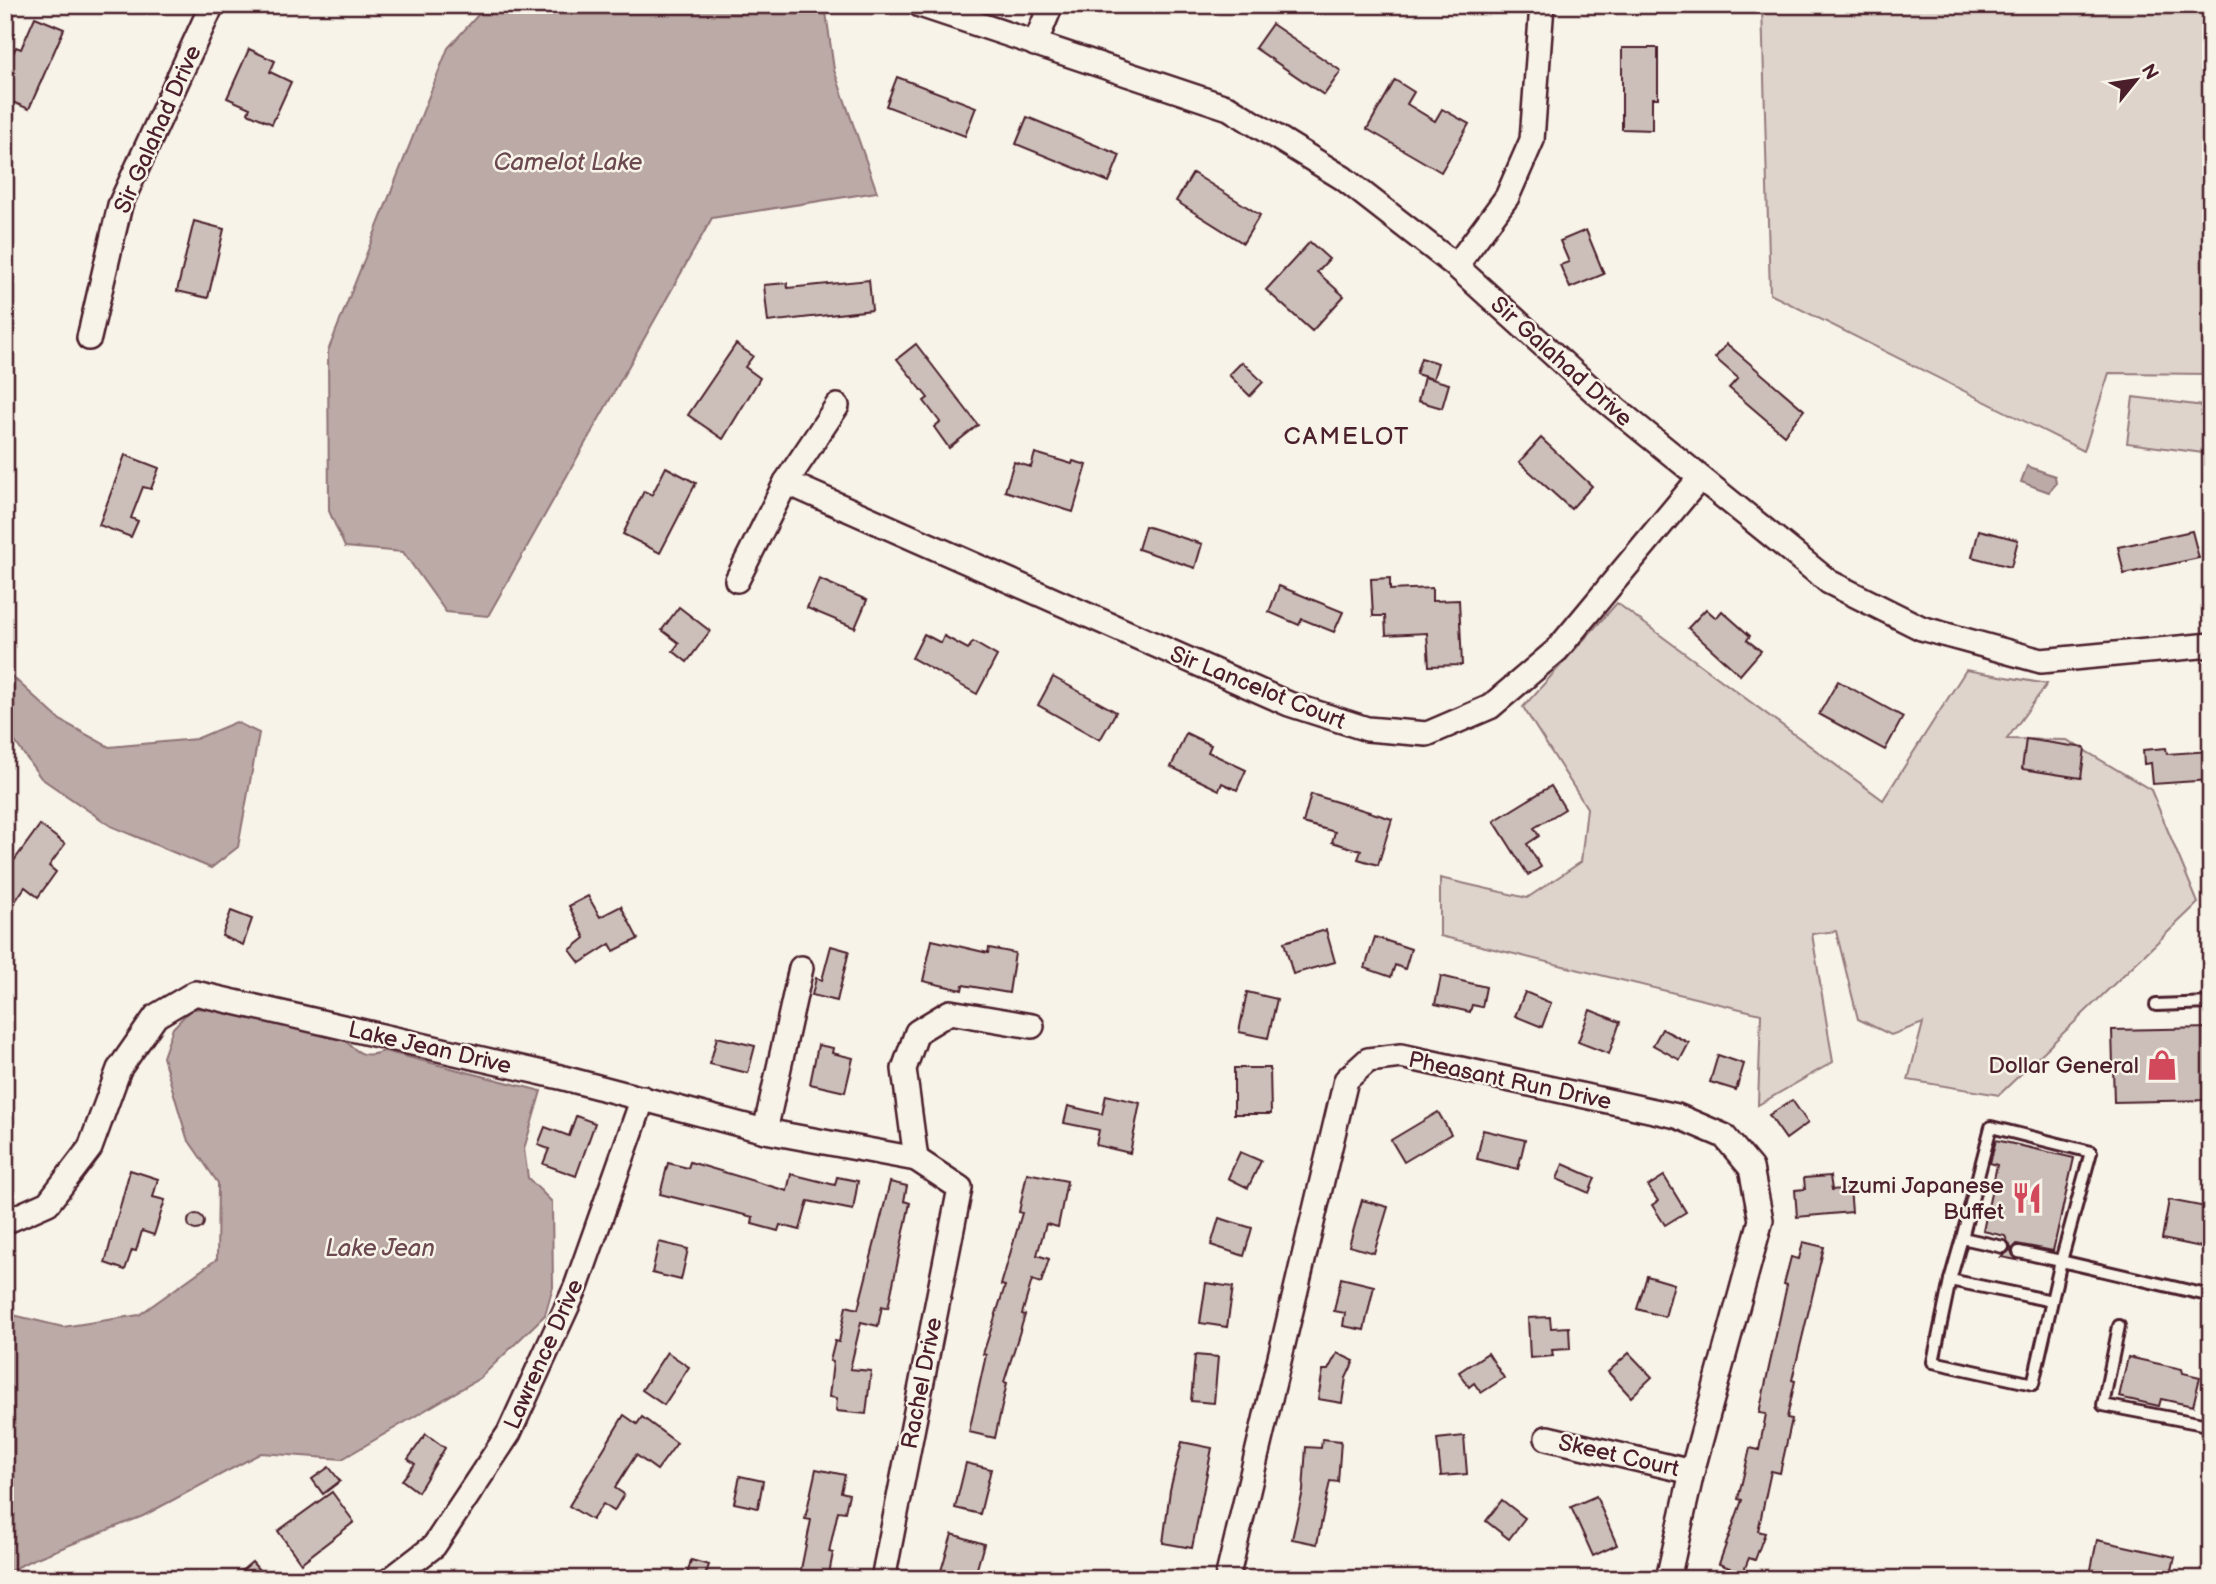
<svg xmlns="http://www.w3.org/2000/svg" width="2216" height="1584" viewBox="0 0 2216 1584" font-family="'Balsamiq Sans',sans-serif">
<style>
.green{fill:#ded4cc;stroke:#947a7c;stroke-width:2}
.water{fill:#bcaaa7;stroke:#8e7275;stroke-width:2}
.building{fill:#ccbfb9;stroke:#4a1f2b;stroke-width:2}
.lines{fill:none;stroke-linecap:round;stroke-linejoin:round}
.lane-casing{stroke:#4a1f2b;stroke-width:16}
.street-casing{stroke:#4a1f2b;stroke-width:28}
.lane{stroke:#f7f3e8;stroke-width:10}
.street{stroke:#f7f3e8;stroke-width:23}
.labels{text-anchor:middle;stroke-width:5;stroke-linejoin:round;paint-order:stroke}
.street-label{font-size:23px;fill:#4a1f2b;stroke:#f7f3e8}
.poi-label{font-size:23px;fill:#4a1f2b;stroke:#f7f3e8;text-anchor:end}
.water-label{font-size:24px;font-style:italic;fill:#6c4950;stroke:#f7f3e8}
.neighbourhood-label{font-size:24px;letter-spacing:2px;fill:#4a1f2b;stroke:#f7f3e8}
</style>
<rect width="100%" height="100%" fill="#f7f3e8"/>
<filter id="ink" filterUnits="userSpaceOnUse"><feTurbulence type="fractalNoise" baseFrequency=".0143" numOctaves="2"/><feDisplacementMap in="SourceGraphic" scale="14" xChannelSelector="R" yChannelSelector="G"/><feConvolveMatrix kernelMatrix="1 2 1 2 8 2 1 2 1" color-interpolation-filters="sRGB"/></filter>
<g filter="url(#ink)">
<!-- green -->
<g class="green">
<polygon points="1762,5 2211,5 2211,374 2109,373 2084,451 1770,294"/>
<polygon points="2133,397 2211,407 2211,454 2127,443"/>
<polygon points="1617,603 1883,800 1966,670 2047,684 2007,739 2067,740 2151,790 2198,903 1999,1095 1908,1080 1923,1023 1891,1035 1858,1019 1836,931 1812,934 1833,1062 1758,1105 1761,1014 1440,936 1440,878 1527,898 1581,862 1587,808 1523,707"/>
</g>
<!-- water -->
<g class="water">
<polygon points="487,5 825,5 834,70 877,192 712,218 488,616 446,612 403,552 345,547 329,511 328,351 448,48"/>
<polygon points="2027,466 2055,476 2056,484 2049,492 2021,482"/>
<polygon points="5,670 60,720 109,747 196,739 236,722 259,733 238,847 211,868 111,826 41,778 5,728"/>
<path d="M 212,1008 L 346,1041 C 359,1055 366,1058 384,1051 L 541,1091 L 524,1149 L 528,1178 L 552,1202 L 553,1287 L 545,1315 L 480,1378 L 342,1459 L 261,1453 L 143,1516 L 29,1561 L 5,1574 L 5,1313 L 63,1327 L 139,1315 L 217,1259 L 218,1183 L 187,1138 L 163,1057 L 173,1028 L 191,1009 Z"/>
</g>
<!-- building -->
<g class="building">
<polygon points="35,17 64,29 29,109 5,99 13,71 6,68 16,47 21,49"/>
<polygon points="1272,24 1341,71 1324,95 1255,48"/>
<polygon points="1622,48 1658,48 1658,98 1652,98 1652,130 1622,129"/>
<polygon points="249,49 275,61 270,72 291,82 272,124 248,113 250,108 227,98"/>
<polygon points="897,77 976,107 965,136 886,106"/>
<polygon points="1395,80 1414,92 1407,104 1435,121 1442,109 1469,124 1441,172 1367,129"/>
<polygon points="1027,117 1120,155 1109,182 1016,144"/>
<polygon points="1193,173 1260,215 1243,243 1176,201"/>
<polygon points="194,221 224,229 208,298 177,291"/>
<polygon points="1586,230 1604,274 1570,288 1560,265 1569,262 1560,241"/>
<polygon points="1310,242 1329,259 1317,272 1344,296 1312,331 1266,290"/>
<polygon points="869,280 872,310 768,322 764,285 787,283 788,288"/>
<polygon points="736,344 753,356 745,367 760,378 723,439 688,415"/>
<polygon points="916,344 978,425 949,448 934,427 940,422 924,401 928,398 897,359"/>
<polygon points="1727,344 1804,410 1784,435 1729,388 1738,378 1715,358"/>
<polygon points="1421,358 1438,363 1433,379 1416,374"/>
<polygon points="1242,362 1263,382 1250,396 1229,375"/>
<polygon points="1424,377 1449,384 1442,408 1418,401"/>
<polygon points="1541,438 1592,486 1571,509 1519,462"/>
<polygon points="1035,453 1072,464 1073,461 1087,465 1073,512 1005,491 1014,462 1031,467"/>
<polygon points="125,455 159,468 151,489 143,487 131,518 138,521 131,537 99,525"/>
<polygon points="666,467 696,483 660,553 623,534 644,491 652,495"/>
<polygon points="1145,526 1202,544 1195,568 1138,549"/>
<polygon points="1979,530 2018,540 2011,567 1972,557"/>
<polygon points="2192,531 2199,558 2124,574 2118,547"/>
<polygon points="1390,578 1390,590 1432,588 1432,601 1459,600 1462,665 1429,666 1427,633 1386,635 1385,616 1373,616 1371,579"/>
<polygon points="819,579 867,600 855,628 807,608"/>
<polygon points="1279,586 1343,612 1334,632 1302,619 1299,625 1269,612"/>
<polygon points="679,607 710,631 687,662 673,651 679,643 662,630"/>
<polygon points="1706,609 1716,618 1722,611 1750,636 1747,640 1761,651 1740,675 1688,628"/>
<polygon points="924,634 941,643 944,636 968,649 973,642 997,656 977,694 912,658"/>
<polygon points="1053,677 1116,712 1100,740 1038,705"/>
<polygon points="1838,681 1903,717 1885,750 1819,714"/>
<polygon points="1186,733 1211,745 1208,752 1246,770 1237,790 1222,783 1219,790 1171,767"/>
<polygon points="2026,739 2085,748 2081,778 2022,769"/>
<polygon points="2166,748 2167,754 2211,751 2211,780 2153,784 2151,763 2144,764 2143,750"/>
<polygon points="1551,786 1565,809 1534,828 1539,836 1527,844 1541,867 1528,875 1494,821"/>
<polygon points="1311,794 1392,819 1378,865 1358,859 1361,851 1332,842 1335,832 1303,823"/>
<polygon points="40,825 65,844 49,866 56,872 38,897 25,887 14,903 5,896 5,873"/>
<polygon points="588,896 600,917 621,906 638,939 614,951 610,944 580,963 570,950 585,938 569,906"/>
<polygon points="231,911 252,919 243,945 222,936"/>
<polygon points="1326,930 1335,962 1293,974 1284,942"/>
<polygon points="1375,937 1411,949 1405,969 1395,965 1391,977 1365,968"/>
<polygon points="932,940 988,953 989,948 1015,953 1009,993 963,985 962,990 923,981"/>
<polygon points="831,946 849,951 837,1001 812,995 816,978 822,980"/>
<polygon points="1441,976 1486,987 1482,1007 1472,1005 1470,1012 1435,1004"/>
<polygon points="1247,992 1277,999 1268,1038 1239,1032"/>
<polygon points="1525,992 1551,1003 1542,1027 1515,1016"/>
<polygon points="1590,1010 1620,1022 1609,1054 1578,1042"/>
<polygon points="2211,1028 2211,1100 2114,1102 2112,1030"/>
<polygon points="1662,1029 1689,1043 1680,1060 1653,1045"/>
<polygon points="717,1037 755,1046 748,1073 710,1064"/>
<polygon points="818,1045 833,1048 832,1053 853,1058 845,1092 810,1084"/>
<polygon points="1718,1055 1744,1064 1736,1090 1710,1082"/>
<polygon points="1234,1068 1270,1068 1271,1114 1234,1114"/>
<polygon points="1106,1095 1140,1103 1130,1153 1096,1145 1099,1130 1064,1123 1068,1106 1102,1114"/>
<polygon points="1792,1100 1808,1123 1786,1139 1769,1115"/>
<polygon points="1438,1112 1451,1134 1404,1162 1391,1140"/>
<polygon points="576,1116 595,1123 576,1176 543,1164 549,1149 538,1145 545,1127 569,1136"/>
<polygon points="1483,1130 1525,1140 1518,1169 1477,1159"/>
<polygon points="1996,1140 2074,1158 2053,1251 2017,1244 2011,1251 2017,1260 2001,1257 2011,1248 2005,1236 1983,1231 1997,1165 1990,1163"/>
<polygon points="1240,1152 1261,1161 1248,1188 1228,1178"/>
<polygon points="690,1162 787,1191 791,1174 835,1185 837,1177 858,1181 853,1210 808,1201 800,1230 780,1225 778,1231 752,1224 753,1217 660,1194 668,1163 688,1168"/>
<polygon points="1563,1164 1595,1178 1589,1193 1557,1179"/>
<polygon points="130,1170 158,1179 153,1197 165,1200 154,1235 142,1231 136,1251 132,1250 125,1270 105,1263"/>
<polygon points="1027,1173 1067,1181 1058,1227 1046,1224 1037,1255 1049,1259 1041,1283 1032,1280 1022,1314 1025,1315 1004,1382 1007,1383 995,1438 969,1432 986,1355 983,1354 1005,1286 1001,1285 1022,1213 1019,1212"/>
<polygon points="1664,1176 1686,1212 1665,1225 1652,1205 1658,1201 1648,1186"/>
<polygon points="1830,1176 1832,1190 1850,1188 1852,1212 1797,1217 1795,1190 1805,1189 1804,1178"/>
<polygon points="890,1182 907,1186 904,1201 910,1203 888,1308 882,1306 878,1326 861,1322 850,1369 871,1371 866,1414 836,1411 837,1398 829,1397 833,1362 830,1361 835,1341 839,1342 846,1306 858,1309"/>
<polygon points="1362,1200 1388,1207 1374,1253 1349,1246"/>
<polygon points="2169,1200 2211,1208 2211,1249 2162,1239"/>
<circle cx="196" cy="1222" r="8"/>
<polygon points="1219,1218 1252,1228 1244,1256 1211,1245"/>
<polygon points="659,1242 688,1249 681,1280 652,1273"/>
<polygon points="1803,1242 1824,1247 1792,1380 1795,1381 1787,1418 1792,1419 1780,1473 1771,1471 1758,1531 1765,1533 1755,1560 1749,1558 1743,1573 1719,1564 1742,1500 1738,1499 1750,1448 1759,1450 1766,1414 1759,1413 1787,1285 1784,1284 1791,1257 1799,1259"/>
<polygon points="1647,1276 1674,1284 1665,1317 1637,1309"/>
<polygon points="1341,1278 1374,1286 1364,1330 1343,1326 1345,1313 1334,1311"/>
<polygon points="1206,1283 1233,1287 1227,1327 1200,1323"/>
<polygon points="1550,1317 1551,1328 1569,1327 1570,1349 1552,1350 1553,1356 1530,1358 1528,1318"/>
<polygon points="667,1352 689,1367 664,1405 642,1390"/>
<polygon points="1337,1353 1354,1361 1346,1378 1342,1403 1318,1399 1323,1370 1328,1370"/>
<polygon points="1488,1353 1504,1378 1481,1393 1474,1383 1469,1387 1459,1372"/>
<polygon points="1629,1353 1652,1377 1631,1397 1608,1372"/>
<polygon points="1195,1355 1218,1357 1214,1403 1191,1401"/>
<polygon points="2128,1357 2182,1369 2183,1373 2200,1377 2193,1406 2161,1399 2159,1406 2119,1397"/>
<polygon points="624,1415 637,1424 642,1417 677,1443 657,1470 636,1455 615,1488 624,1494 614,1511 603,1504 592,1520 569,1506"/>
<polygon points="426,1434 445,1448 418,1492 402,1480 415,1464 408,1459"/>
<polygon points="1464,1436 1467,1474 1441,1476 1437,1439"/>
<polygon points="1322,1439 1341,1441 1338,1482 1330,1481 1317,1544 1292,1539 1303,1491 1306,1447 1321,1448"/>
<polygon points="1182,1442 1212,1448 1192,1548 1163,1543 1170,1490"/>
<polygon points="966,1463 991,1469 980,1514 955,1508"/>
<polygon points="329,1467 340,1481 323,1494 312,1479"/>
<polygon points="816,1469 845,1475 841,1492 849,1494 845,1512 838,1511 829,1552 833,1553 828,1579 799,1579 811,1520 805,1519"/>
<polygon points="740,1476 763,1481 758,1508 734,1503"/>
<polygon points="332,1492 354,1522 301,1563 278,1531"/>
<polygon points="1596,1496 1617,1545 1593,1556 1571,1507"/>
<polygon points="1502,1500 1525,1518 1509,1539 1486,1521"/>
<polygon points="952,1534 984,1544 974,1579 955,1579 940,1574"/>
<polygon points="2097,1540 2175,1557 2170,1579 2089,1579"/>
<polygon points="691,1560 709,1565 704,1579 686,1579"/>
<polygon points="252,1562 267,1579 232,1579"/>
</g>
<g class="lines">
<defs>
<g id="lane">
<polyline points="2156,1005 2211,1003"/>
<polyline points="1962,1238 1991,1127 2091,1152 2061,1261 2019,1252"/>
<polyline points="1950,1280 1962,1238 2003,1247"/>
<polyline points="2052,1301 1950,1280 1933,1362 2033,1384 2061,1261 2211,1296"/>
<polyline points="2119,1326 2103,1405 2208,1425 2209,1418"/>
</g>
<g id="street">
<polyline points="920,5 1229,108 1343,178 1456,266 1595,392 1829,582 1921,628 2041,661 2211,645"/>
<polyline points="1035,44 1051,5"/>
<polyline points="1456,266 1507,197 1532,140 1542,5"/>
<polyline points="89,338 120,205 212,5"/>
<polyline points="786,482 1289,704 1367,729 1427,734 1490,707 1557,650 1699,479"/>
<polyline points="737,580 786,482 837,406"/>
<polyline points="765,1131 801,968"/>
<polyline points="916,1159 904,1069 917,1032 950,1012 1032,1026"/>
<polyline points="5,1222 48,1203 90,1148 119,1069 156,1016 195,993 560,1077 765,1131 916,1159 960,1188 883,1579"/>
<polyline points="1547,1438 1692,1472"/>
<polyline points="391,1579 434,1546 509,1433 576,1287 643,1098"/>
<polyline points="1227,1579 1346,1080 1368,1060 1401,1056 1677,1116 1724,1136 1751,1168 1761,1220 1692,1472 1668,1579"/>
</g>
</defs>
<!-- lane casing -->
<use href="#lane" class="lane-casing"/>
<!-- street casing -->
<use href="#street" class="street-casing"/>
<!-- lane -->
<use href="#lane" class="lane"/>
<!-- street -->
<use href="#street" class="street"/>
</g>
</g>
<!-- icons -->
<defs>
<symbol id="shop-bare" viewBox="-9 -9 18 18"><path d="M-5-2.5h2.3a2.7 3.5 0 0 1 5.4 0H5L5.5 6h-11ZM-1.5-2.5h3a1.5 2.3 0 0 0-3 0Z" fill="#d1495b" stroke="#f7f3e8" stroke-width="2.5" paint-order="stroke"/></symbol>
<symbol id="restaurant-bare" viewBox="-9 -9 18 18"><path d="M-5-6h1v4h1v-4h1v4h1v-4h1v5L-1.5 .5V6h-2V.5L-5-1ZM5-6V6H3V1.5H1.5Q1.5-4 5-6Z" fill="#d1495b" stroke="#f7f3e8" stroke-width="2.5" paint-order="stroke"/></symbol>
</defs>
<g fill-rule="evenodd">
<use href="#shop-bare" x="2140" y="1043" width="44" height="44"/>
<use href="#restaurant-bare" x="2005" y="1176" width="44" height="44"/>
</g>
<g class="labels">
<!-- street labels -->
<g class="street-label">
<text transform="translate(157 129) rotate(-66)" y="8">Sir Galahad Drive</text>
<text transform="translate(1562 361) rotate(42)" y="8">Sir Galahad Drive</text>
<text transform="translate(1258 687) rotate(22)" y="8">Sir Lancelot Court</text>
<text transform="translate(430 1047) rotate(13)" y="8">Lake Jean Drive</text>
<text transform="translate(1510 1080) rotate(12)" y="8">Pheasant Run Drive</text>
<text transform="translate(543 1354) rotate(-66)" y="8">Lawrence Drive</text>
<text transform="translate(921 1383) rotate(-79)" y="8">Rachel Drive</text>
<text transform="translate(1619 1455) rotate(13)" y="8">Skeet Court</text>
</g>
<!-- poi labels -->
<g class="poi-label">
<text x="2139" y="1073">Dollar General</text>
<text x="2004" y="1193">Izumi Japanese<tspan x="2004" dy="26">Buffet</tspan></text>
</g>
<!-- water labels -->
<g class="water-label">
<text x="568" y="170">Camelot Lake</text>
<text x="380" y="1256">Lake Jean</text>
</g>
<!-- neighbourhood labels -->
<g class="neighbourhood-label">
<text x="1347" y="444">CAMELOT</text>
</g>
</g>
<!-- margin -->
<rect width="2216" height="1584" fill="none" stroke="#f7f3e8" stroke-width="28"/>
<rect x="14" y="14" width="2188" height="1556" fill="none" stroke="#4a1f2b" stroke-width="2.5" filter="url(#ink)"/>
<!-- north arrow -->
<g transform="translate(2136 80) rotate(60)" stroke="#f7f3e8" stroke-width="5" paint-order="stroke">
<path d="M0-5L12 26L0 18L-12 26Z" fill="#4a1f2b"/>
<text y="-10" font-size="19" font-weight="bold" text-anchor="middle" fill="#4a1f2b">N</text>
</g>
</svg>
